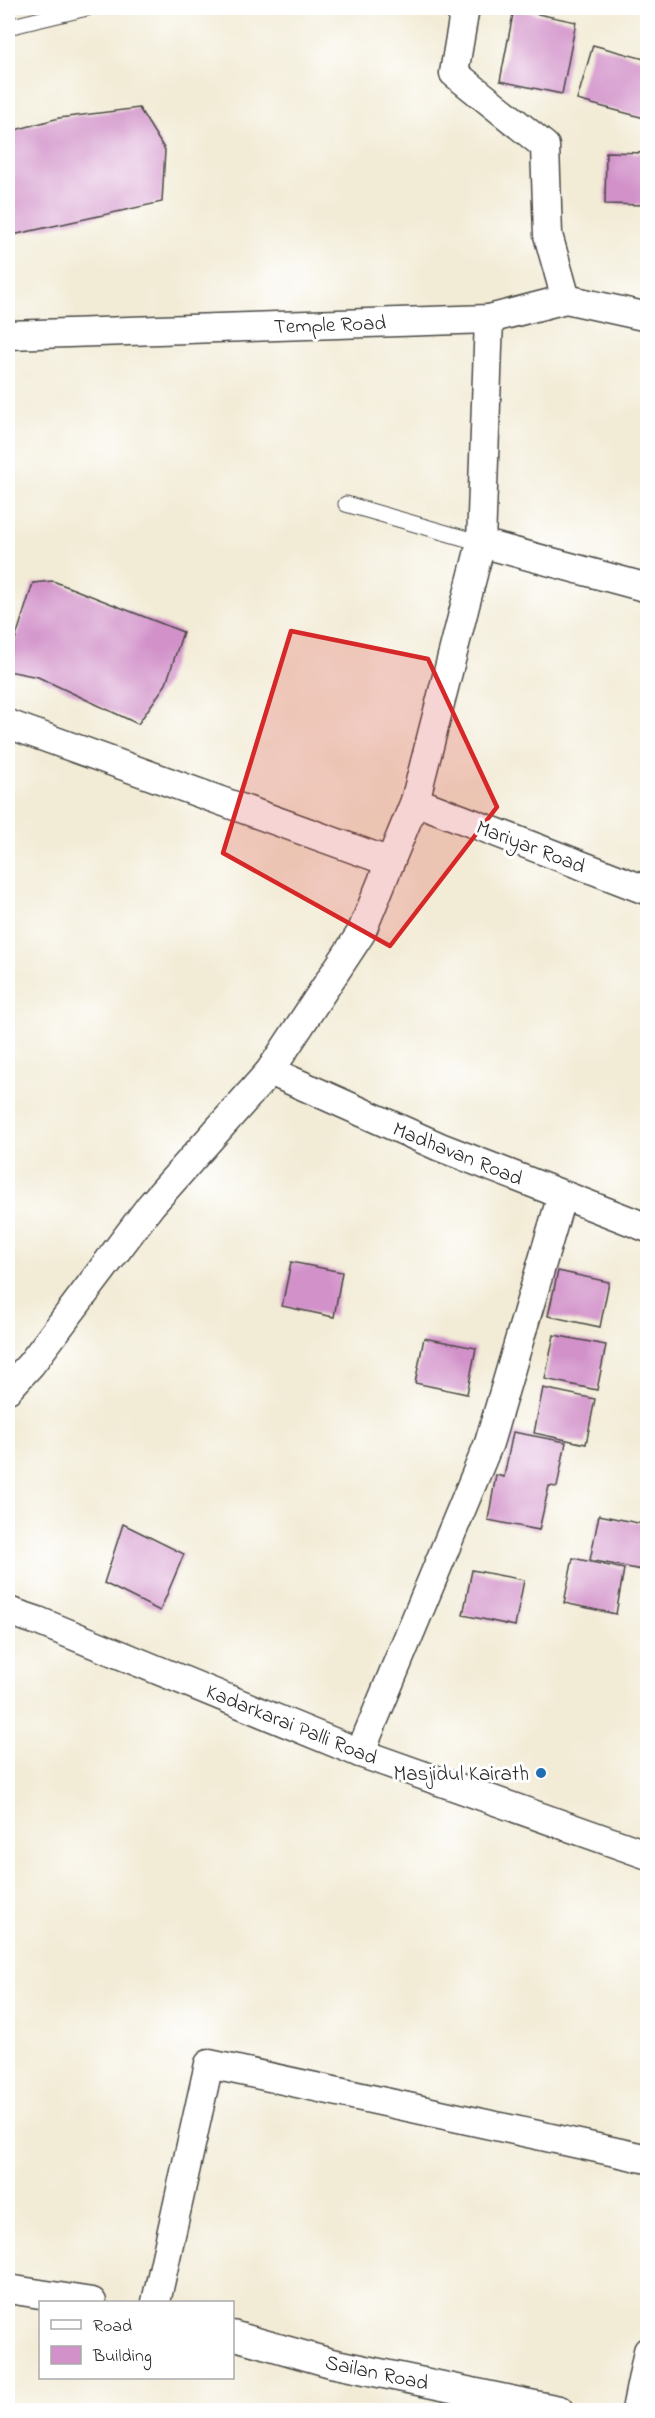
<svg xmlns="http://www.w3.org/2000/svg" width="655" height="2418" viewBox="0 0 655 2418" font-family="'Indie Flower',sans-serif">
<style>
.building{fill:#d292c9}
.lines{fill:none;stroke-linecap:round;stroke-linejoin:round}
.service-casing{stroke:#494844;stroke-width:17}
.minor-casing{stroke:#494844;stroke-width:31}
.service{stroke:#fff;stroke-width:15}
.minor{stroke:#fff;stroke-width:28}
.marked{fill:#d62828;fill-opacity:0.2;stroke:#d62828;stroke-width:4.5;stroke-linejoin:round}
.poi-dot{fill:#1f6fb2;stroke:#fff;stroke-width:2}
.labels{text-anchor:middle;stroke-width:6;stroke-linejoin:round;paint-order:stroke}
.street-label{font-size:21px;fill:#2b2b2b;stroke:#fff}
.poi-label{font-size:21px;fill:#2b2b2b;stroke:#fff;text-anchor:end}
</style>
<rect width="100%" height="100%" fill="#fff"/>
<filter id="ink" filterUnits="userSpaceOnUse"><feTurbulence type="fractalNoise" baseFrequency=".0167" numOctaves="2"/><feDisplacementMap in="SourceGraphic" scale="12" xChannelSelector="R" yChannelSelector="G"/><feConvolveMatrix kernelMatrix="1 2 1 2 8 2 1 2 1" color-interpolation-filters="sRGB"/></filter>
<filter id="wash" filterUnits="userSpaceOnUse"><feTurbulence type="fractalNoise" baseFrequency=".008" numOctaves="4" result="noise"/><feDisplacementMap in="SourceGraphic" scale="24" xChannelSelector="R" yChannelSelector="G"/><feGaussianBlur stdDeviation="1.35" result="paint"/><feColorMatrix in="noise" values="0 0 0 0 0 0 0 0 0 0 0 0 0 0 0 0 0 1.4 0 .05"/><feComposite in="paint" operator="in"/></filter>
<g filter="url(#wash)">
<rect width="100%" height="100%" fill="#f2ebd5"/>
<g id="blocks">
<!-- building -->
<g class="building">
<polygon points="514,9 576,22 562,94 500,81"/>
<polygon points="593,45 648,60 648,119 577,100"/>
<polygon points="139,108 165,150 162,202 8,236 8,132 59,118"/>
<polygon points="606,152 647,153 647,205 605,204"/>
<polygon points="53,581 183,632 166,684 138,724 38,677 8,671 8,662 33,583"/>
<polygon points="291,1262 342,1272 334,1317 282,1306"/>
<polygon points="558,1271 609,1282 600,1327 548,1316"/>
<polygon points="554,1335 606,1345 597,1390 545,1379"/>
<polygon points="424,1338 476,1348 467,1394 415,1383"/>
<polygon points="543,1388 595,1399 586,1444 534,1433"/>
<polygon points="513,1432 566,1442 557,1487 549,1486 539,1530 488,1520 496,1475 504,1477"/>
<polygon points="599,1515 648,1525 648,1542 642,1570 590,1560"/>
<polygon points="123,1524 184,1554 160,1611 104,1583"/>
<polygon points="573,1558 624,1569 616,1614 564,1603"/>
<polygon points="472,1570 524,1580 515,1626 463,1615"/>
</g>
</g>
</g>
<g filter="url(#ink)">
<use href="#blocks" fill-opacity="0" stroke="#494844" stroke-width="1.5"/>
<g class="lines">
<defs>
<g id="service">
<polyline points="8,27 87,8"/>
<polyline points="346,504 481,543"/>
</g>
<g id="minor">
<polyline points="465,8 454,73 545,146 548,235 566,299"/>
<polyline points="8,335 489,319 566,299 648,317"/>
<polyline points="481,543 648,588"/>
<polyline points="8,724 390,862"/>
<polyline points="415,801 648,891"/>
<polyline points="270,1071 440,1147 648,1228"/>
<polyline points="8,1389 31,1364 151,1205 270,1071 361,933 415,801 481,543 489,319"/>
<polyline points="8,1611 38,1621 360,1753 648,1855"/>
<polyline points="360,1753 489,1443 562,1195"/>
<polyline points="8,2289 92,2302"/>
<polyline points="156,2302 209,2064 648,2159"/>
<polyline points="232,2335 331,2363 559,2410"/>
<polyline points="636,2410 648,2351"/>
</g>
</defs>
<!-- service casing -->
<use href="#service" class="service-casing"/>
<!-- minor casing -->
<use href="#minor" class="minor-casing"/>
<!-- service -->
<use href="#service" class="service"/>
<!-- minor -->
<use href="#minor" class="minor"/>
</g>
</g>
<!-- marked area -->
<path class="marked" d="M 291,631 L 428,659 L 497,807 L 390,946 L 223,853 Z"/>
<!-- markers -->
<circle class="poi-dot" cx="541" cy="1773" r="6"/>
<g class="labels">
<!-- street labels -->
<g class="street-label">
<text transform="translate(330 324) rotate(-2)" y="7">Temple Road</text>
<text transform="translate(531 846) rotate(21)" y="7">Mariyar Road</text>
<text transform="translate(458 1153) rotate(22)" y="7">Madhavan Road</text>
<text transform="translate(292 1724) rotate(22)" y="7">Kadarkarai Palli Road</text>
<text transform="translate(377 2372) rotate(12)" y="7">Sailan Road</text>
</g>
<!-- poi labels -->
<g class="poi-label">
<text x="529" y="1780">Masjidul Kairath</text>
</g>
</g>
<!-- margin -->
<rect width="655" height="2418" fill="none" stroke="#fff" stroke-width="30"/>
<!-- legend -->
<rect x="39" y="2301" width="195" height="78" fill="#ffffff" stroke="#aaaaaa" stroke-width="1.5"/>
<rect x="51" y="2320" width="30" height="9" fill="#ffffff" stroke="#aaaaaa" stroke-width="1.5"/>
<text x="93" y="2331" font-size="18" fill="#2b2b2b">Road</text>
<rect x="51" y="2346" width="30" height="18" fill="#d292c9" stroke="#aaaaaa" stroke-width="1.5"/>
<text x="93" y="2361" font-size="18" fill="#2b2b2b">Building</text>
</svg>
